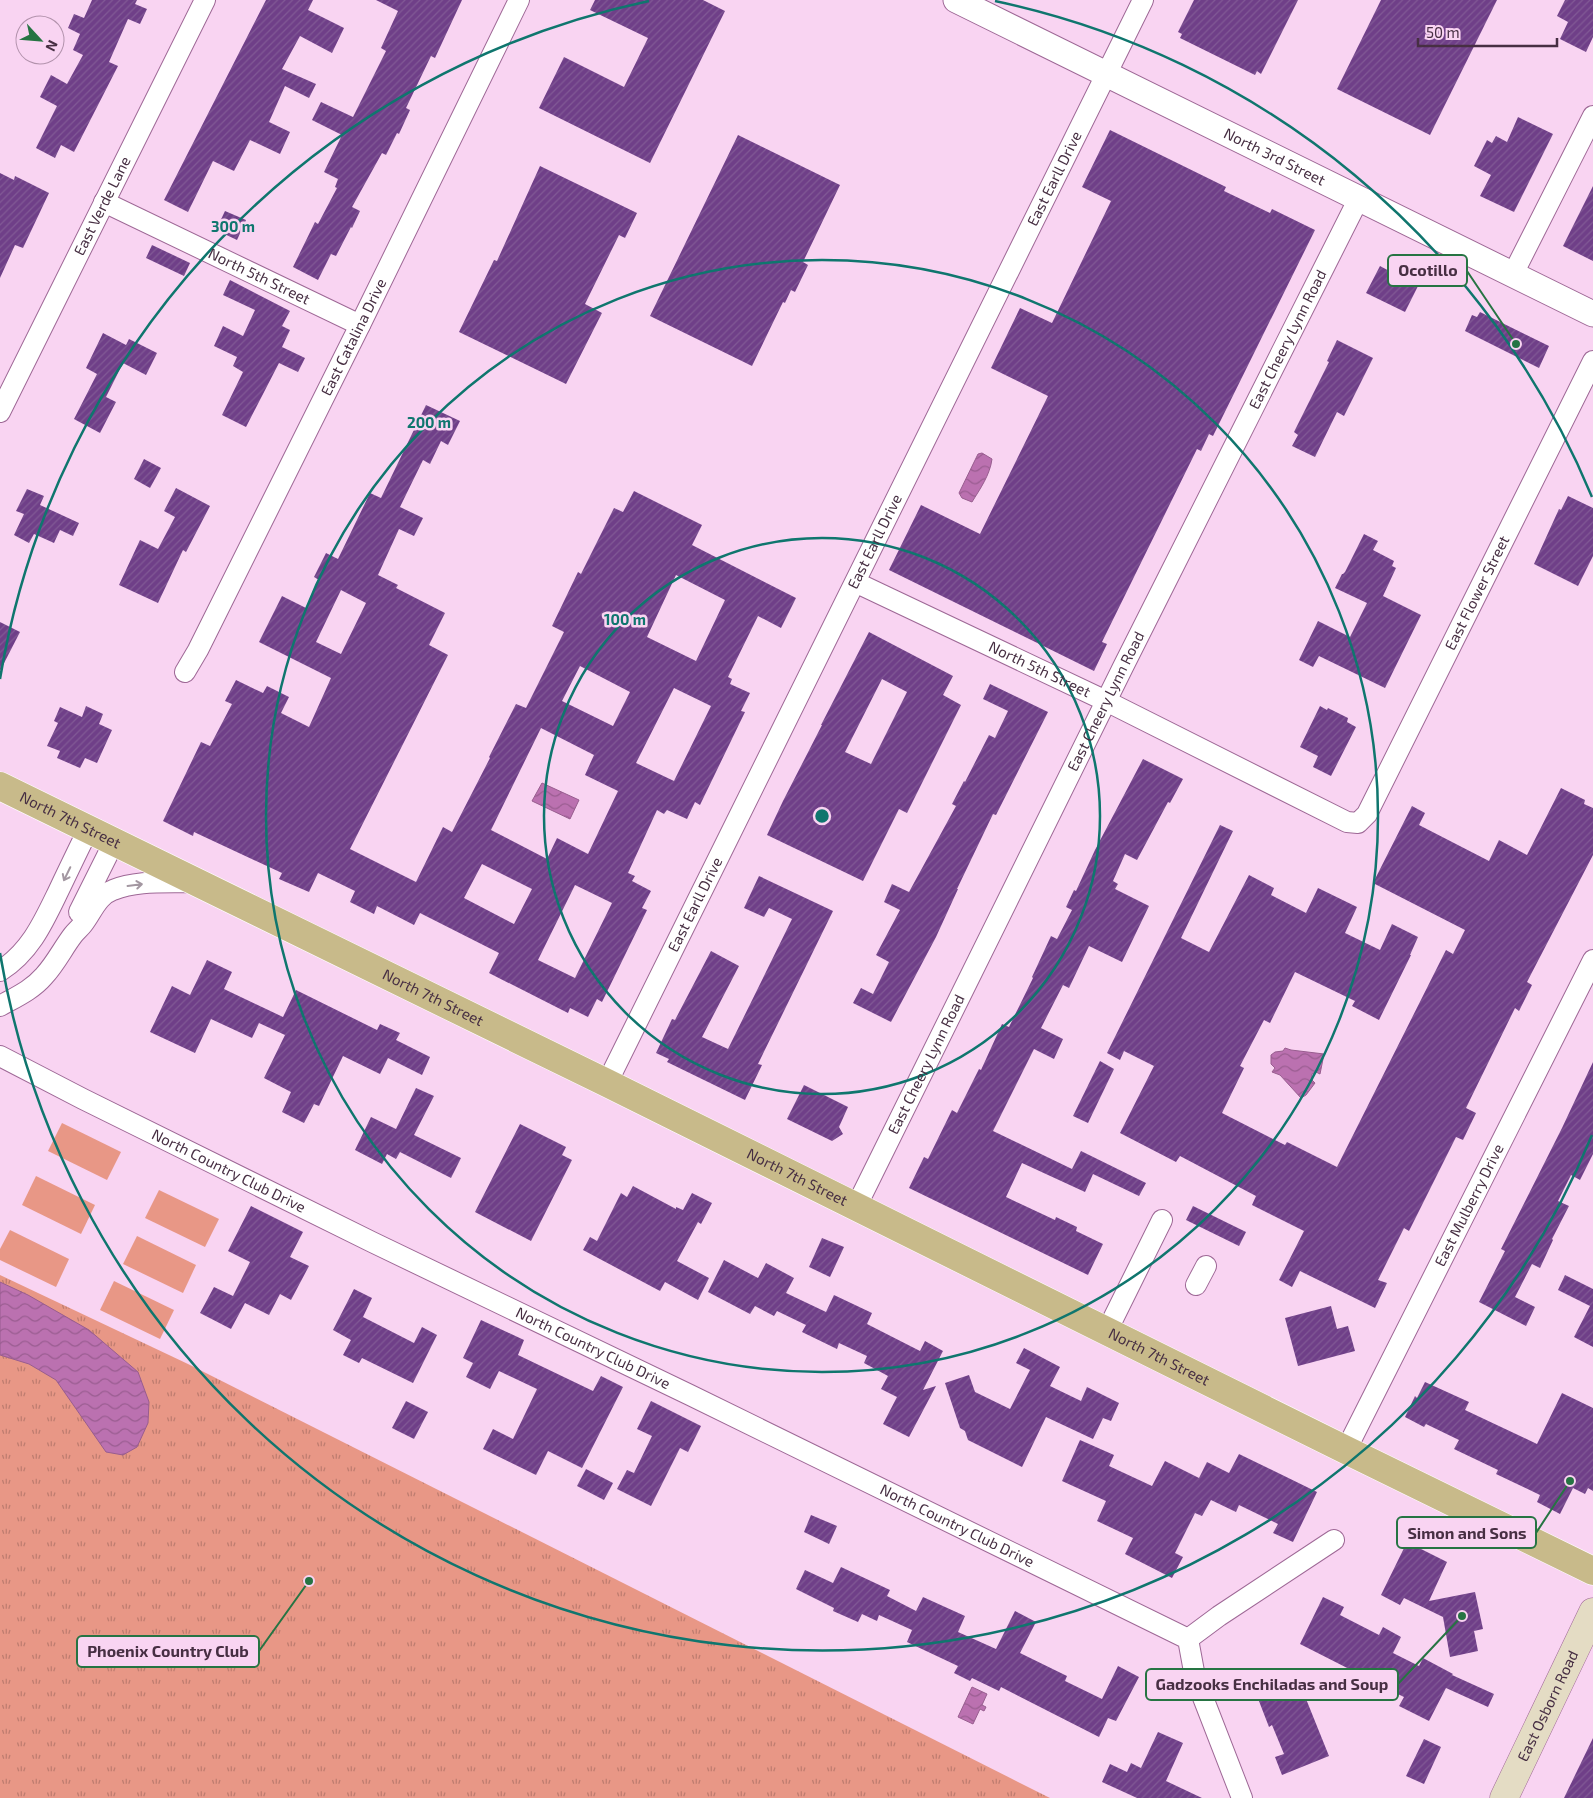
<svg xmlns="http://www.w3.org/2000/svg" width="1593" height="1798" viewBox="0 0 1593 1798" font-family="'Exo 2',sans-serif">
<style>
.grass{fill:url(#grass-tufts)}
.pitch{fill:#e89786}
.water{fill:url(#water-waves);stroke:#985d8f}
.building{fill:url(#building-hatch);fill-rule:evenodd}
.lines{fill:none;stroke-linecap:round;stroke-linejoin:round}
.minor-casing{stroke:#9e6896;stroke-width:22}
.tertiary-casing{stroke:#9e6896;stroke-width:27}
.secondary-casing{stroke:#9e6896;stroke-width:29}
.primary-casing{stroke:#fff;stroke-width:29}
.minor{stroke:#fff;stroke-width:20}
.tertiary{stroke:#fff;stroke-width:25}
.secondary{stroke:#e4dcc4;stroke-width:28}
.primary{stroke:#c8ba8a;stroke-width:28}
.oneway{stroke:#a397a1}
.ring{fill:none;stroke:#0f766e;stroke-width:2.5}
.labels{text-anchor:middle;stroke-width:5;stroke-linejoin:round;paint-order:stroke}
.street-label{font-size:15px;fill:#472f43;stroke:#f9d4f2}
.centre{fill:#0f766e;stroke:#f9d4f2;stroke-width:2.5}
.ring-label{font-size:15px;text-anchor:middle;font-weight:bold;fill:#0f766e;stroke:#f9d4f2;stroke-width:5;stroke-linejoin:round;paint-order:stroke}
.leader{fill:none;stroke:#267443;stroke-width:2}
.callout-dot{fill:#267443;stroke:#f9d4f2;stroke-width:2}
.callout{fill:#f9d4f2;stroke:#267443;stroke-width:2}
.callout-label{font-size:16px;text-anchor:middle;font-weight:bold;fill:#472f43}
</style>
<defs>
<pattern id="grass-tufts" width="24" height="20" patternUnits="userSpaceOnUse" patternTransform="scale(1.25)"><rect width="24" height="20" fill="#e89786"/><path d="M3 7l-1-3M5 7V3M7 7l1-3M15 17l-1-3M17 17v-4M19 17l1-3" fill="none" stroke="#be7c6f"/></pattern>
<pattern id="water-waves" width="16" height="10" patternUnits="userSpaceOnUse" patternTransform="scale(1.25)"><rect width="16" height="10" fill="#bb71b0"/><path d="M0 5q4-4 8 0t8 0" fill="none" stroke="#9a5d91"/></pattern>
<pattern id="building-hatch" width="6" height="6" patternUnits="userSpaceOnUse" patternTransform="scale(1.25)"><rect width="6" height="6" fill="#6f3f88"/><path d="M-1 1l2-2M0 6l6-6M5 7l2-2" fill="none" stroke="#815995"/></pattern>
</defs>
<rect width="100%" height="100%" fill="#f9d4f2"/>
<!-- grass -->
<polygon class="grass" points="0,1275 188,1364 1050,1798 0,1798"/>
<!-- pitch -->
<g class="pitch">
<polygon points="62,1123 121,1152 107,1180 48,1151"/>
<polygon points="36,1176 95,1205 81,1234 22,1205"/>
<polygon points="159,1190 219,1219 205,1247 145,1218"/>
<polygon points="10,1230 69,1259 56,1287 0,1260 0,1249"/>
<polygon points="137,1236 196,1265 183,1293 123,1264"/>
<polygon points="114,1281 174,1310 160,1339 100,1310"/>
</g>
<!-- water -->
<g class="water">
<path d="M 982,453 L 992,459 C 990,475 980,489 972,502 L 962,498 L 959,493 L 978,454 Z"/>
<polygon points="542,783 579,800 570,819 532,801"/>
<polygon points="1285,1048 1291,1050 1324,1054 1320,1074 1316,1072 1312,1074 1312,1080 1315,1083 1306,1095 1301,1098 1280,1075 1272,1072 1275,1068 1271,1064 1271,1055 1275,1052 1283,1051"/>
<polygon points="0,1282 28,1295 89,1330 138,1372 149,1402 148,1423 137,1447 123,1455 106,1452 56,1380 29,1364 0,1355"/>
<polygon points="972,1687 987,1694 982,1705 986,1707 984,1711 980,1709 973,1724 958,1717"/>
</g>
<!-- building -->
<g class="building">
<polygon points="92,0 137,0 135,4 147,9 140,24 128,19 109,62 118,66 74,152 61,145 55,158 36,148 57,106 40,97 51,75 67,84 83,55 73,50 80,34 68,28 74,14 84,18"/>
<polygon points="266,0 313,0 308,10 344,28 332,53 300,36 282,69 316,84 309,98 285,86 269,122 290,132 280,154 250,140 234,171 213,161 188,212 164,200"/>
<polygon points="376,0 462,0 435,58 431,56 406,108 410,110 399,134 397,133 386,155 382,153 352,207 360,211 352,228 351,227 336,256 331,254 318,280 293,267 315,222 318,224 337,188 335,187 338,179 324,172 342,135 312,120 321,102 353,117 386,51 381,48 398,11"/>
<polygon points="595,0 703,0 725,11 650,163 539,108 564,57 624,87 648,38 590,10"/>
<polygon points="1194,0 1298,0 1261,74 1257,71 1255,75 1180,38 1182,34 1178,32"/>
<polygon points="1381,0 1497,0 1430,135 1337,89"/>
<polygon points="1565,0 1593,0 1593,37 1586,52 1560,39 1568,22 1557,16"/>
<polygon points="1518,117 1553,134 1514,212 1480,196 1491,175 1474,166 1487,140 1492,143 1496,136 1507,142"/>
<polygon points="1110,130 1226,187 1224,191 1270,213 1272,209 1315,230 1213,436 1209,434 1201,451 1197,449 1102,642 1107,644 1094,671 889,570 921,505 980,534 1048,396 991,368 1020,308 1052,323 1111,201 1082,187"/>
<polygon points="738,135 840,185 803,262 808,265 795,292 791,290 785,303 783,302 752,366 650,316"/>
<polygon points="540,166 637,213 625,238 619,235 585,304 602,313 566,384 459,332 494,260 497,261"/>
<polygon points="0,173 14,180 15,176 49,193 23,248 15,245 0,278"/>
<polygon points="1593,186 1593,261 1563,246"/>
<polygon points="225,211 246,220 237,240 216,230"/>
<polygon points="152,245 190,263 184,276 146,258"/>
<polygon points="1397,265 1422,278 1405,312 1366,293 1380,266 1393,273"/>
<polygon points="230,280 290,311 282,326 290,330 282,347 305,358 298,372 279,363 246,427 222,415 243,372 233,366 237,357 214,346 223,326 243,336 255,310 223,295"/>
<polygon points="1480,312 1549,346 1539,368 1465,331 1472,315 1477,317"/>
<polygon points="103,333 126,345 129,339 157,353 146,375 123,363 106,397 116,402 100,433 74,419 97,374 86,368"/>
<polygon points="1337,340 1373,358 1344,416 1337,412 1315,457 1292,446 1298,435 1294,432 1329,362 1327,361"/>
<path d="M 426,405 L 460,421 L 448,445 L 441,441 L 430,464 L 423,460 L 400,507 L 423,518 L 414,536 L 399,529 L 378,575 L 398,585 L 396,588 L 445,613 L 429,645 L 448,655 L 350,849 L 416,882 L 443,827 L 452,832 L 490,758 L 489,757 L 516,704 L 526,708 L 564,632 L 552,626 L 578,572 L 581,574 L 614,508 L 623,512 L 634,491 L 702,525 L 692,545 L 796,598 L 781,628 L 758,616 L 728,677 L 732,679 L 730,684 L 750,693 L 741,711 L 745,712 L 700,805 L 695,802 L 687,819 L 667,810 L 664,814 L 657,810 L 628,873 L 635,876 L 632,881 L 651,891 L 642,908 L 647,910 L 602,1002 L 597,999 L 588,1017 L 570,1008 L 568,1013 L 489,973 L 499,953 L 420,913 L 414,925 L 377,906 L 374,914 L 350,902 L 355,891 L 318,873 L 309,892 L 279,879 L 282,873 L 194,832 L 193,836 L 163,821 L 201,742 L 210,746 L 232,704 L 225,701 L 236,680 L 263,693 L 267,686 L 289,697 L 281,713 L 309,727 L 331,678 L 259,642 L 282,596 L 306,608 L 319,580 L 314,577 L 326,553 L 338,559 L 370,493 L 381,498 ZM 676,575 L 725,600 L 696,661 L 647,637 ZM 341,590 L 366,603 L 341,654 L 316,642 ZM 580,666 L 630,692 L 613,726 L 562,701 ZM 674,688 L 711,706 L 674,781 L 636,763 ZM 541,728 L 594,755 L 585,775 L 618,791 L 588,854 L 557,838 L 547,859 L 491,830 ZM 482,864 L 532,889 L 514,924 L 464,898 ZM 575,885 L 612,903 L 575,978 L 538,960 Z"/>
<polygon points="144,459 161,468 150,488 134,479"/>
<polygon points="176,488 210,506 186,552 183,550 158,603 119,585 140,540 158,549 175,517 164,511"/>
<polygon points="27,489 44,496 40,505 79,523 73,536 60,530 54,543 34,534 29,543 14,535 24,514 16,511"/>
<polygon points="1568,496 1593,508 1593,556 1578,586 1534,564 1559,509 1561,510"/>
<polygon points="1364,534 1378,541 1373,550 1394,561 1392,566 1396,568 1383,596 1421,615 1385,688 1319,656 1313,667 1299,660 1318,621 1350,637 1367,603 1335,588 1342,574 1343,574 1345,572"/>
<polygon points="0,622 20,632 0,671"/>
<path d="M 869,632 L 953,676 L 943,695 L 961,705 L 907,813 L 899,809 L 863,881 L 767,835 L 783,801 L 822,725 L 821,725 ZM 882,679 L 907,692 L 871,764 L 845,752 Z"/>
<polygon points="990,684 1048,712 996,815 993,814 957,889 958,889 936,937 891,1022 853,1003 861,988 873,994 889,962 876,955 900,910 884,902 892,884 909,892 956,806 952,804 964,781 965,782 989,735 995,738 1008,711 983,699"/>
<polygon points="86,706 103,714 99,724 112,730 97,763 85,758 80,768 57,758 60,751 47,746 58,723 54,721 60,707 82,717"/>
<polygon points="1320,706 1327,710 1328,708 1348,718 1347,722 1356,727 1331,776 1313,767 1318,756 1300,747"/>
<polygon points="1143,759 1183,779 1170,803 1168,802 1137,860 1125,854 1113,881 1118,884 1115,889 1149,906 1122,962 1089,946 1069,988 1063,985 1041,1028 1063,1039 1054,1059 1034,1049 993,1131 1072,1169 1081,1151 1146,1183 1139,1196 1093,1174 1085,1192 1022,1163 1006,1197 1055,1220 1056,1217 1077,1227 1076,1231 1103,1244 1088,1275 909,1188 924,1157 928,1159 952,1110 957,1113 979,1069 981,1070 1002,1024 1009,1027 1033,978 1032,977 1051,936 1057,939 1072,910 1066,907 1074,890 1076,891 1095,850"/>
<polygon points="1561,788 1585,800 1584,804 1593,808 1593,855 1527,982 1532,985 1519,1011 1515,1008 1466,1108 1476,1113 1463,1140 1456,1137 1409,1231 1404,1228 1378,1280 1387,1283 1375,1308 1300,1271 1292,1287 1279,1280 1304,1231 1252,1205 1256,1196 1180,1156 1176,1162 1120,1133 1154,1066 1124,1051 1120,1060 1107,1053 1220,825 1233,831 1181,938 1209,952 1249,875 1274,888 1271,895 1306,913 1318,888 1357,907 1345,933 1380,950 1392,924 1418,937 1410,955 1411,955 1379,1020 1352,1006 1355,1001 1295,972 1270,1023 1264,1020 1240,1066 1244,1068 1222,1113 1285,1145 1287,1142 1337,1167 1446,950 1453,954 1465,930 1373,883 1412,806 1425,813 1419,825 1489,861 1499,840 1527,855"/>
<polygon points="759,876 833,911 758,1064 762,1065 745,1100 667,1062 669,1059 656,1053 672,1019 675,1020 711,951 739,966 702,1037 728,1049 792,919 769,908 764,917 744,908"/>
<polygon points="207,960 232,972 224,989 283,1017 296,990 377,1030 380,1024 400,1033 396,1040 430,1057 422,1075 388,1058 380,1074 343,1056 319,1106 314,1104 304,1123 282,1112 291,1092 264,1078 285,1035 259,1023 252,1038 211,1019 195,1053 150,1032 172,986 190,995"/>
<polygon points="1100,1061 1114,1069 1088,1123 1073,1116"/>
<polygon points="1593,1062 1593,1154 1580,1180 1571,1175 1558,1201 1569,1206 1552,1239 1553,1240 1540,1268 1532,1264 1515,1297 1535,1307 1526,1326 1479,1302 1505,1251 1501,1249 1562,1128"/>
<polygon points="804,1085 848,1107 839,1127 843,1134 832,1141 787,1119"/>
<polygon points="416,1088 434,1096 414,1135 461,1158 451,1178 400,1152 396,1159 387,1154 382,1164 355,1150 371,1117 396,1129"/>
<polygon points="520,1124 566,1147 562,1155 572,1160 531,1241 475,1212"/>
<polygon points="633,1186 676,1209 676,1207 683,1210 692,1193 712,1203 701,1224 698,1222 677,1261 709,1278 698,1300 665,1282 660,1291 583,1250 590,1237 597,1241 621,1193 627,1197"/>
<polygon points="251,1206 303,1232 290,1257 309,1266 291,1300 280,1294 269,1315 245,1303 231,1329 200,1313 214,1287 233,1296 250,1262 228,1251"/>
<polygon points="1193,1206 1246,1232 1239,1246 1186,1220"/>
<polygon points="822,1238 844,1247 830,1277 809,1267"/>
<polygon points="724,1260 758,1278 766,1263 794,1278 786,1293 826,1312 834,1295 872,1313 867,1324 920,1351 925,1341 943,1351 923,1390 936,1386 909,1437 883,1424 897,1397 881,1389 888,1376 864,1363 867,1356 839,1343 837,1349 802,1332 806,1325 777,1311 774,1316 755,1306 750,1314 708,1292"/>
<polygon points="1565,1275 1593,1289 1593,1347 1574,1337 1590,1306 1558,1290"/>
<polygon points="354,1289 372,1298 363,1317 414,1343 422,1327 437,1335 413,1383 362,1358 359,1363 343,1355 351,1340 333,1330"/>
<polygon points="1331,1306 1337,1329 1348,1326 1355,1351 1298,1366 1285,1318"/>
<polygon points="481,1320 524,1340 518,1355 593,1391 601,1376 623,1387 582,1468 548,1451 536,1475 483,1449 493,1429 513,1439 537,1389 499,1371 490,1389 466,1377 473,1363 463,1358"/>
<polygon points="1024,1348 1060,1367 1050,1386 1081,1401 1087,1387 1119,1403 1111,1421 1103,1418 1093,1439 1046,1417 1022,1467 968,1440 965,1431 960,1428 945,1383 969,1375 975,1392 1010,1409 1030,1370 1016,1363"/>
<polygon points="1425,1382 1469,1402 1465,1410 1537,1444 1562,1393 1593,1408 1593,1491 1588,1488 1585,1494 1573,1488 1560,1514 1537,1502 1540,1495 1496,1474 1498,1470 1454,1449 1459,1440 1426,1424 1424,1427 1405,1417 1415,1396 1417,1398"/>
<polygon points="406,1401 428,1412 414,1439 392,1428"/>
<polygon points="651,1401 701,1426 688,1452 680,1448 651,1506 617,1489 627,1470 634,1473 652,1436 637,1429"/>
<polygon points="1080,1440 1114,1455 1109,1466 1152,1486 1165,1461 1199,1478 1207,1462 1229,1473 1239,1454 1317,1492 1293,1542 1273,1533 1278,1524 1239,1505 1236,1512 1211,1500 1202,1516 1195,1513 1175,1553 1183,1557 1172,1578 1125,1554 1133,1538 1097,1521 1106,1501 1062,1481"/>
<polygon points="586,1469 613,1483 604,1500 577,1486"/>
<polygon points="811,1515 837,1526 829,1544 804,1532"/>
<polygon points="1407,1542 1447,1562 1429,1601 1475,1592 1483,1629 1474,1631 1478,1651 1450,1657 1443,1617 1404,1598 1400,1605 1381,1595"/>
<polygon points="841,1567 890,1590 887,1596 916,1611 923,1597 965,1616 958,1632 996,1649 1015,1611 1036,1622 1020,1653 1067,1676 1065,1681 1102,1699 1118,1666 1139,1677 1116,1721 1108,1718 1099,1737 1001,1687 999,1691 972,1678 970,1681 954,1673 958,1666 907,1642 912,1630 879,1615 877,1621 862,1614 858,1622 833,1611 834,1608 796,1589 805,1570 833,1583"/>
<polygon points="1323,1597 1344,1607 1340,1615 1379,1635 1383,1627 1401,1637 1393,1653 1419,1666 1423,1658 1453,1674 1452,1675 1494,1694 1488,1707 1446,1688 1429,1721 1399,1706 1404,1697 1375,1683 1370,1694 1355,1687 1361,1675 1300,1644"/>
<polygon points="1302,1689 1329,1756 1282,1775 1275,1757 1284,1754 1272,1725 1269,1727 1257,1696 1271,1690 1275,1700"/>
<polygon points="1158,1732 1183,1743 1166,1781 1202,1798 1137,1798 1102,1782 1110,1764 1127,1772 1131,1763 1141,1768"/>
<polygon points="1593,1738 1593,1798 1564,1798"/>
<polygon points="1424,1739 1441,1747 1424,1784 1406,1776"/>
</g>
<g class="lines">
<defs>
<g id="minor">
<path id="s1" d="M 104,202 L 360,325"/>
<polyline points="1513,274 1593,116"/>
<path id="s2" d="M 0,412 L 205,0"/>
<path id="s3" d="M 857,583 L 1106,701 L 1347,822 L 1358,823 L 1367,814 L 1593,361"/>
<path id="s4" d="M 185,672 L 198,650 L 360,325 L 519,0"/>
<polyline points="79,912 114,842"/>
<path d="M 0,971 C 30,952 43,923 58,892 C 68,871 78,850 88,830"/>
<path d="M 0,1006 C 16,997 32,990 44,976 C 56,963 63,948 73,935 C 76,931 80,928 83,924 C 93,911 97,896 113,890 C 137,880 168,883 193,882"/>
<path id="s5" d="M 0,1056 L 83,1099 L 372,1242 L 690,1395 L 1188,1639 L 1195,1677 L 1242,1798"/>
<path id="s6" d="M 607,1083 L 1143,0"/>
<path id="s7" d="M 856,1207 L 1123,667 L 1359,198"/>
<polyline points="1196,1285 1206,1266"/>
<polyline points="1107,1331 1162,1220"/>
<path id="s8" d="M 1346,1450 L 1593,960"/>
<polyline points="1188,1639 1219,1616 1334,1540"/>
</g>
<g id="tertiary">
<path id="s9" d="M 956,0 L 1593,314"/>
</g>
<g id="secondary">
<path id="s10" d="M 1504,1798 L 1593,1612"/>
</g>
<g id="primary">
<path id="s11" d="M 0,786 L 607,1083 L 1346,1450 L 1593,1571"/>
</g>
</defs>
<!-- minor casing -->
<use href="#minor" class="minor-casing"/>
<!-- tertiary casing -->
<use href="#tertiary" class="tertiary-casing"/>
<!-- secondary casing -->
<use href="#secondary" class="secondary-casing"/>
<!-- primary casing -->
<use href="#primary" class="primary-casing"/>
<!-- minor -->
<use href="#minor" class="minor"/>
<!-- tertiary -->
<use href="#tertiary" class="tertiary"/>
<!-- secondary -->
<use href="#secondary" class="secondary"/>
<!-- primary -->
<use href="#primary" class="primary"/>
</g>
<!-- one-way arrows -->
<defs><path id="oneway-shaft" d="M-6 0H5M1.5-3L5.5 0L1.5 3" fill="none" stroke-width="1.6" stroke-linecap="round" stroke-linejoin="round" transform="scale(1.25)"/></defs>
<g class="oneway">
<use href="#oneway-shaft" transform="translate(67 874) rotate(116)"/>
<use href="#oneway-shaft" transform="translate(135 885) rotate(-7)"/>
</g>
<!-- distance rings -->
<g class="ring">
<circle cx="822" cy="816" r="278"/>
<circle cx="822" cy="816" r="556"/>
<path d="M1592 1135A833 833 0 0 1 0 953M0 679A833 833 0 0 1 649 1M995 1A833 833 0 0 1 1592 497"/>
</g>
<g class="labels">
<!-- street labels -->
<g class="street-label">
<text dy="5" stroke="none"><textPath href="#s9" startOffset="355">North 3rd Street</textPath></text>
<text dy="5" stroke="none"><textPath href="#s6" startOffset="1009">East Earll Drive</textPath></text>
<text dy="5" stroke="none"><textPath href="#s2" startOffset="230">East Verde Lane</textPath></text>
<text dy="5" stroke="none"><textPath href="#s1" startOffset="172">North 5th Street</textPath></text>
<text dy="5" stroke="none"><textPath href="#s4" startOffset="375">East Catalina Drive</textPath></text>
<text dy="5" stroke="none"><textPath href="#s7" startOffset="969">East Cheery Lynn Road</textPath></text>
<text dy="5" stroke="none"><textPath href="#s6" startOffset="604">East Earll Drive</textPath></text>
<text dy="5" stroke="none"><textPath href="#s3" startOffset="816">East Flower Street</textPath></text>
<text dy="5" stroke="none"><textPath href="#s3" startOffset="202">North 5th Street</textPath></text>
<text dy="5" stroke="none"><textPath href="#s7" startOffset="564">East Cheery Lynn Road</textPath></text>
<text dy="5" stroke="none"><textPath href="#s11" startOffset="78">North 7th Street</textPath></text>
<text dy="5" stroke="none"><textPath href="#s6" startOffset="199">East Earll Drive</textPath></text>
<text dy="5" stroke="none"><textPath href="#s11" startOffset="482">North 7th Street</textPath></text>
<text dy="5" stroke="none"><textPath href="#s7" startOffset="159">East Cheery Lynn Road</textPath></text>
<text dy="5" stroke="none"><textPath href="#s5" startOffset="256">North Country Club Drive</textPath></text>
<text dy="5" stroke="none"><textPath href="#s11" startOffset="888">North 7th Street</textPath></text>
<text dy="5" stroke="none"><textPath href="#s8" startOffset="274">East Mulberry Drive</textPath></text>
<text dy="5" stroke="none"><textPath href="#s5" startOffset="661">North Country Club Drive</textPath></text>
<text dy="5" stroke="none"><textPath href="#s11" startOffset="1292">North 7th Street</textPath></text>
<text dy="5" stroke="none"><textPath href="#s5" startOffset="1066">North Country Club Drive</textPath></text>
<text dy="5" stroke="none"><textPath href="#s10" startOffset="102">East Osborn Road</textPath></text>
</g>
</g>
<circle cx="822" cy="816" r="8" class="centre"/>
<g class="ring-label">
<text x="233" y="232">300 m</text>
<text x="429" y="428">200 m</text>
<text x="625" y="625">100 m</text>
</g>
<!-- callouts -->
<path class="leader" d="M1516 344L1467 271M1570 1481L1536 1533M309 1581L259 1651M1462 1616L1398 1684"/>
<g class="callout-dot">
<circle cx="1516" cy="344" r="5"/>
<circle cx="1570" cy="1481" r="5"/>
<circle cx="309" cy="1581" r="5"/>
<circle cx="1462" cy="1616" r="5"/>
</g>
<g class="callout">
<rect x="1388" y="255" width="79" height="31" rx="5"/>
<rect x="1397" y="1517" width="139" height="31" rx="5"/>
<rect x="77" y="1636" width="182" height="31" rx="5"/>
<rect x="1146" y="1669" width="252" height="31" rx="5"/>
</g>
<g class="callout-label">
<text x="1428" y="276">Ocotillo</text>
<text x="1467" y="1539">Simon and Sons</text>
<text x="168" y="1657">Phoenix Country Club</text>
<text x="1272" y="1690">Gadzooks Enchiladas and Soup</text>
</g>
<!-- north arrow -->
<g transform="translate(40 40) rotate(116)"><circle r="24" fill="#f9d4f2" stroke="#b292ac"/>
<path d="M0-4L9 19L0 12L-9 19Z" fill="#267443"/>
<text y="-8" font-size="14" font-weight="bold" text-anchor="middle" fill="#472f43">N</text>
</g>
<!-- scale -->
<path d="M1418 38v8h139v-8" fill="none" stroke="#472f43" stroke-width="2.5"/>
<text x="1426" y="38" font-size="15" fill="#472f43" stroke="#f9d4f2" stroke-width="4" paint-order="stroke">50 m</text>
</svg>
